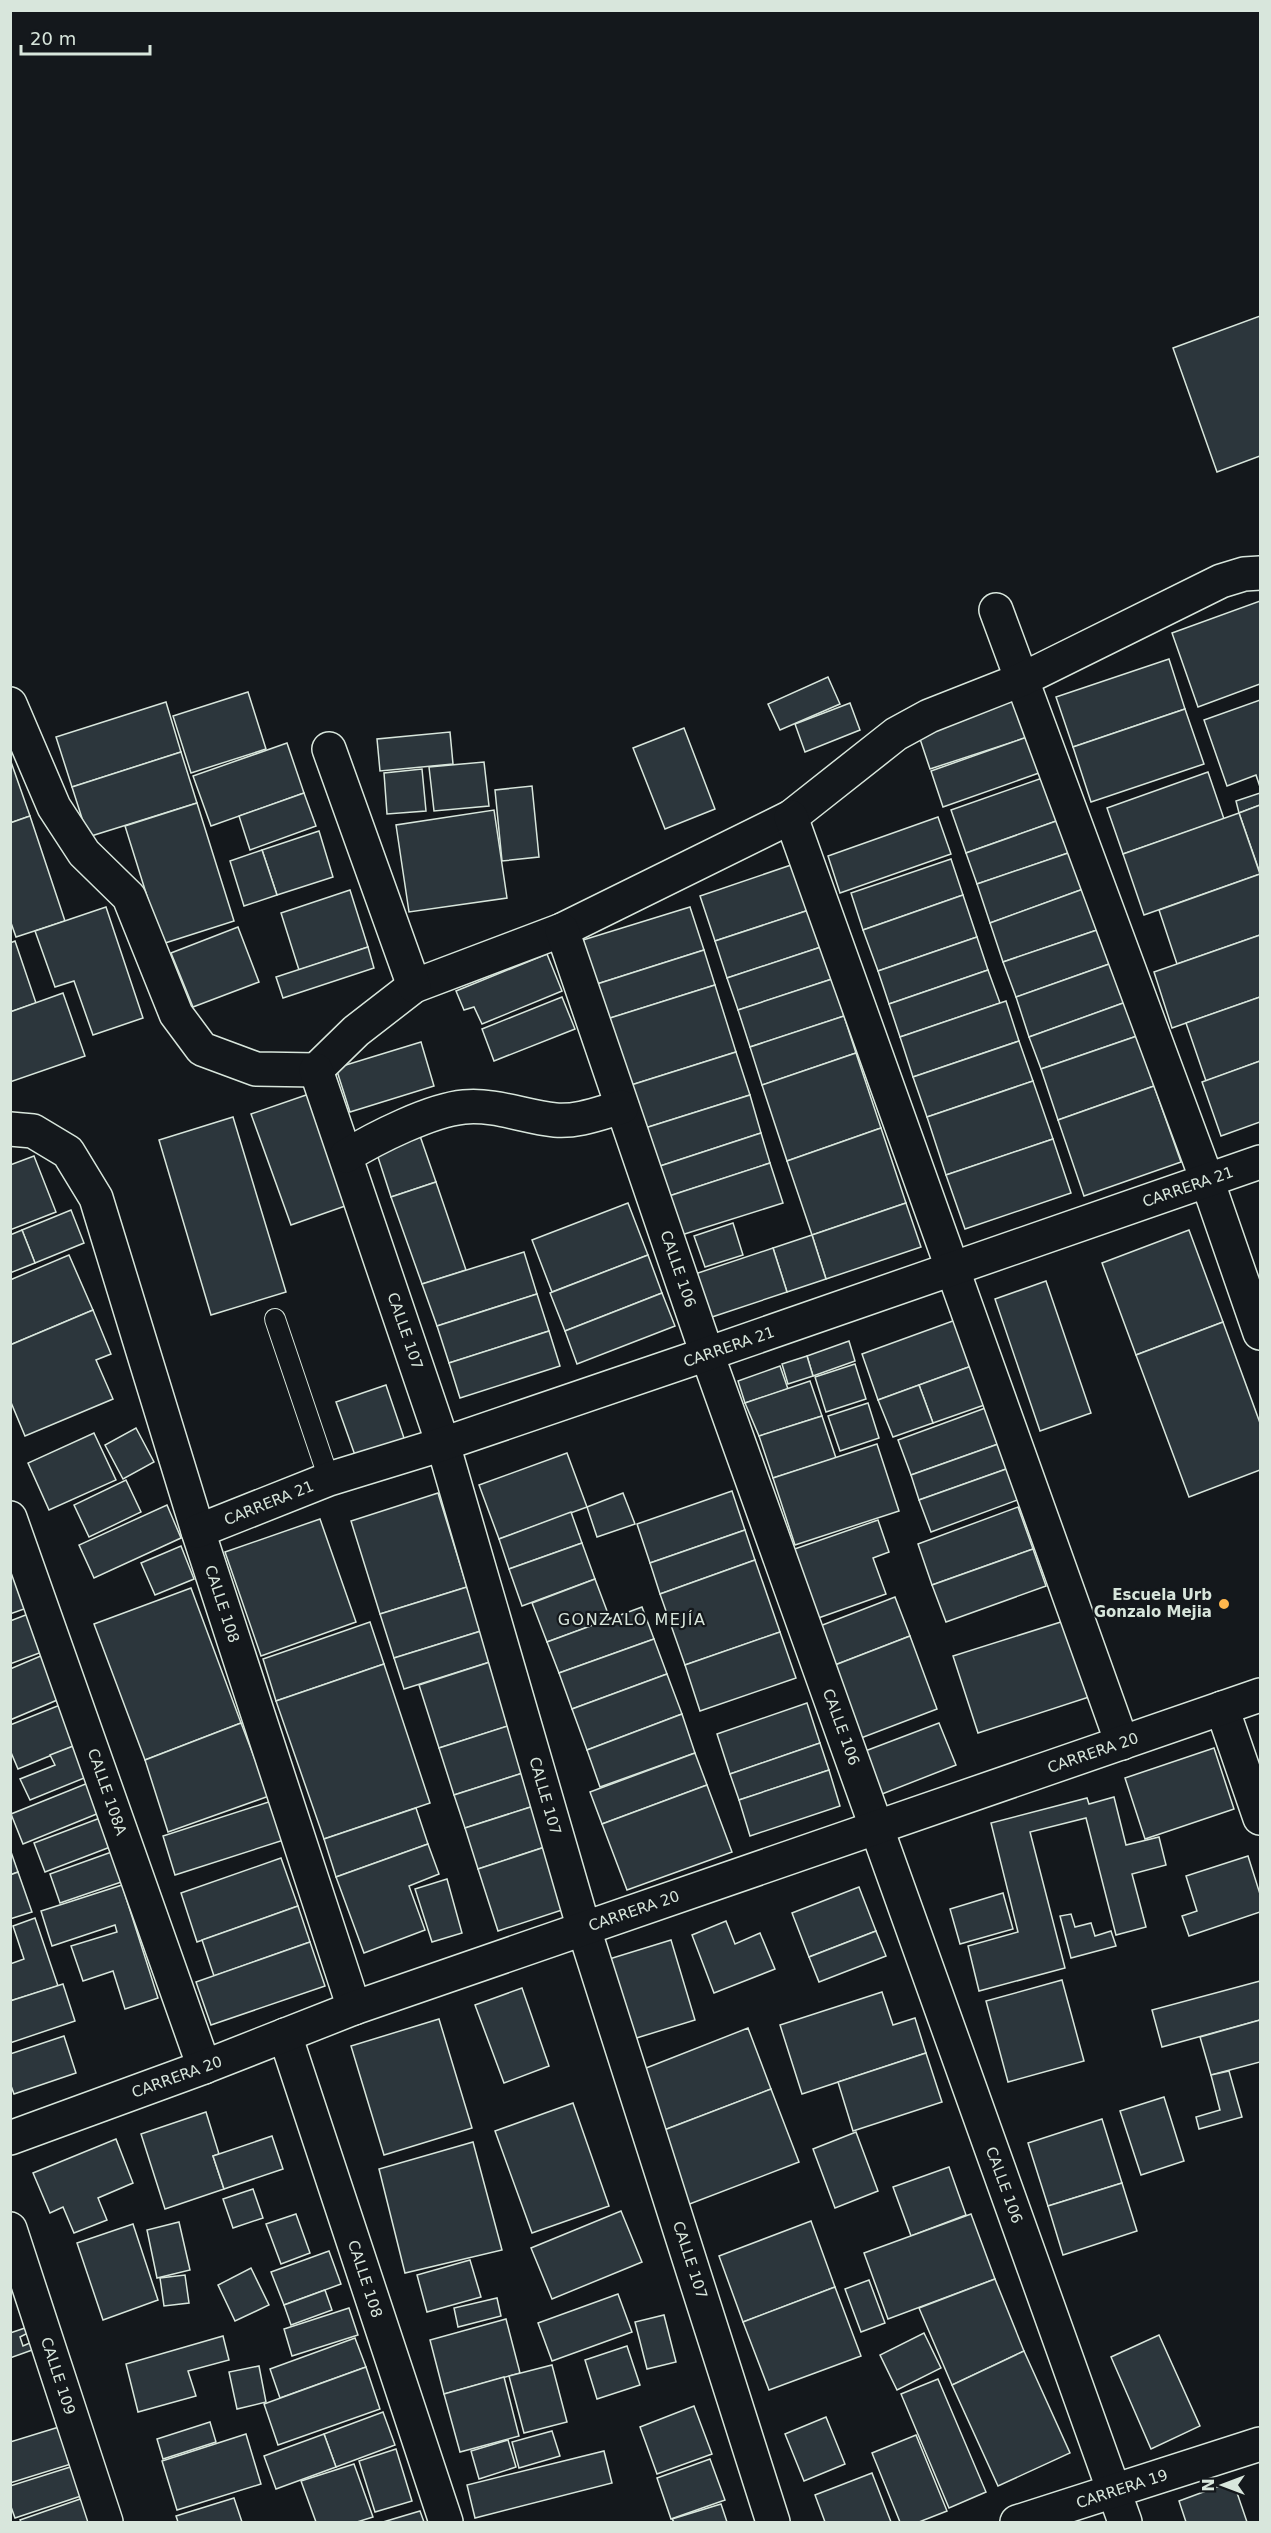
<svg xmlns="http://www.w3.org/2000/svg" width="1271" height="2533" viewBox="0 0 1271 2533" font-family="'DejaVu Sans',sans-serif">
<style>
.building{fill:#2c363c;stroke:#d8e6dc;stroke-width:1.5}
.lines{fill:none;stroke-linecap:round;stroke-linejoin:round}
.service-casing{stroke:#d8e6dc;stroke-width:22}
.minor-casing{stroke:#d8e6dc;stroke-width:36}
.service{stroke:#14181c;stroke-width:20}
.minor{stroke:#14181c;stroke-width:33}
.poi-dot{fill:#ffb74d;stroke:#14181c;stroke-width:2}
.labels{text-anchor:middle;stroke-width:4.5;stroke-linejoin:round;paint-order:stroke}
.street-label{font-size:15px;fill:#d8e6dc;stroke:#14181c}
.poi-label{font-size:15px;font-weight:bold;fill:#d8e6dc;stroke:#14181c;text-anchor:end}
.neighbourhood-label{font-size:16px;letter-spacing:1.5px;fill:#d8e6dc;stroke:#14181c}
</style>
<rect width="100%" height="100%" fill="#14181c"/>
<!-- building -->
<g class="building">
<polygon points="1260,316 1260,456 1217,472 1173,348"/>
<polygon points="1260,601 1260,684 1198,707 1172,633"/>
<polygon points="1169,659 1185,709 1073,747 1056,697"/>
<polygon points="828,677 840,704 780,730 768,704"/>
<polygon points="248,692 266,749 191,773 173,716"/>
<polygon points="1016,700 1028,737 930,769 918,733"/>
<polygon points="1260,700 1260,787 1256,775 1227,786 1204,720"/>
<polygon points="166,702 181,752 72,787 56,737"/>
<polygon points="850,703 860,730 805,752 795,724"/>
<polygon points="1185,709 1204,764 1091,802 1073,747"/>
<polygon points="684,728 715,809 665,829 633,748"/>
<polygon points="450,732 453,764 380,771 377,739"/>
<polygon points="1027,737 1039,773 943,807 931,771"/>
<polygon points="287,743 304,793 211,826 193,776"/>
<polygon points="181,752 197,803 88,837 72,787"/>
<polygon points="10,759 30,816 10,823"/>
<polygon points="484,762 489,806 434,811 429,767"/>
<polygon points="422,769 426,811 387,814 384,773"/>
<polygon points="1208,772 1224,819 1123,854 1107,808"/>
<polygon points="1048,776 1062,819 966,853 951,810"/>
<polygon points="532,786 539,857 502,861 495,790"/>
<polygon points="304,793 316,826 250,850 239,816"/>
<polygon points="1260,793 1260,805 1239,813 1236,801"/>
<polygon points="197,803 234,921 162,944 125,826"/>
<polygon points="1260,805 1260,873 1239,813"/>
<polygon points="494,810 507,898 409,912 396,825"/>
<polygon points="1239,813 1260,874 1144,915 1123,854"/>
<polygon points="30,816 65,921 16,937 10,920 10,823"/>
<polygon points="938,817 951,854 840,893 828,856"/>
<polygon points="1062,819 1074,851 977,884 966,853"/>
<polygon points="319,831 333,877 277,895 262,850"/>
<polygon points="262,850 277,895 244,906 230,861"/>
<polygon points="1074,851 1086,888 990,923 977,884"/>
<polygon points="951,859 963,895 863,930 851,893"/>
<polygon points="794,864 809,910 715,941 700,896"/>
<polygon points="1260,874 1260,935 1177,964 1159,910"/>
<polygon points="1086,888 1100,929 1003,962 990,923"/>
<polygon points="350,890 368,947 299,970 281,913"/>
<polygon points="963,895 977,937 878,971 863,930"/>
<polygon points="106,907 143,1018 93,1035 74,981 55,987 35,931"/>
<polygon points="690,907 704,950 597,984 583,940"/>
<polygon points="809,910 821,947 727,978 715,941"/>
<polygon points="238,927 259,982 193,1007 171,953"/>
<polygon points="1100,929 1112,963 1016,997 1003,962"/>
<polygon points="1260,935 1260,997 1172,1028 1154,972"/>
<polygon points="977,937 988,970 889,1004 878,971"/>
<polygon points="15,941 36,1003 10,1012 10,943"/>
<polygon points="368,947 374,968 283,998 276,977"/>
<polygon points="821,947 832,979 738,1010 727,978"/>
<polygon points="704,950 715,985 607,1019 597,984"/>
<polygon points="547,954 562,991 482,1024 474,1007 464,1010 456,991"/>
<polygon points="1112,963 1126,1002 1029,1037 1016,997"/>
<polygon points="988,970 1000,1003 900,1037 889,1004"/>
<polygon points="832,979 844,1016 750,1047 738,1010"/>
<polygon points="715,985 736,1052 628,1086 607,1019"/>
<polygon points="63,993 85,1056 10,1082 10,1012"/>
<polygon points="562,997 575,1029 494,1061 482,1029"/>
<polygon points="1260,997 1260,1061 1206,1081 1186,1023"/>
<polygon points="1006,1001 1019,1041 913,1077 900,1037"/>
<polygon points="1126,1002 1137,1036 1041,1069 1029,1037"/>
<polygon points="844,1016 856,1053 762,1085 750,1047"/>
<polygon points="1137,1036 1154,1086 1058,1120 1041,1069"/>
<polygon points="1019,1041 1033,1081 927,1117 913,1077"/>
<polygon points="421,1042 434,1086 350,1112 336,1068"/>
<polygon points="736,1052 750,1095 642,1129 628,1086"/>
<polygon points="856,1053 881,1128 787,1161 762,1085"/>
<polygon points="1260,1061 1260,1122 1221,1136 1202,1082"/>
<polygon points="1033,1081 1053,1139 946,1175 927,1117"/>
<polygon points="1154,1086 1181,1162 1084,1196 1058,1120"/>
<polygon points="309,1094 348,1205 291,1225 251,1114"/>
<polygon points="750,1095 761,1133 654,1168 642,1129"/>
<polygon points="233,1117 286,1292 211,1315 159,1140"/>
<polygon points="881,1128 906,1203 812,1235 787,1161"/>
<polygon points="419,1133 436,1182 391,1197 375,1148"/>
<polygon points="761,1133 770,1163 663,1198 654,1168"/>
<polygon points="1053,1139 1071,1193 965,1229 946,1175"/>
<polygon points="34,1156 56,1212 10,1230 10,1165"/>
<polygon points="770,1163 783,1203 675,1237 663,1198"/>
<polygon points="436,1182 466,1270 422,1284 391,1197"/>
<polygon points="628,1203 648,1255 552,1292 532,1240"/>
<polygon points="906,1203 921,1247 826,1279 812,1235"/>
<polygon points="71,1210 84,1243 35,1263 22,1230"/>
<polygon points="733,1223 743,1255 705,1267 694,1236"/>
<polygon points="22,1230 35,1263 10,1273 10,1235"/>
<polygon points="1189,1230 1223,1322 1136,1355 1102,1263"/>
<polygon points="812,1235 826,1279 787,1292 773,1248"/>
<polygon points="773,1248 787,1292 709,1318 695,1274"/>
<polygon points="524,1252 537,1294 437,1326 422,1284"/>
<polygon points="69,1255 93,1310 10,1345 10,1280"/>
<polygon points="648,1255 662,1293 565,1331 550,1293"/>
<polygon points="1046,1281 1091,1413 1040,1431 995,1299"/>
<polygon points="662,1293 675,1326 577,1364 565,1331"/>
<polygon points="537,1294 549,1331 449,1363 437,1326"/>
<polygon points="93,1310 111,1354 96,1360 113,1399 25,1436 10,1400 10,1345"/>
<polygon points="961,1318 977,1364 878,1400 862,1354"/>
<polygon points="1223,1322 1260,1423 1260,1470 1189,1497 1136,1355"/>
<polygon points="549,1331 560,1366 460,1398 449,1363"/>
<polygon points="849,1341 855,1361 813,1376 807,1356"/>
<polygon points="807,1356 813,1376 788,1384 782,1364"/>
<polygon points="855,1364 866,1399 826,1412 815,1377"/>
<polygon points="977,1364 990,1403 933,1423 919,1385"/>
<polygon points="780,1366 788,1389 745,1403 738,1381"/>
<polygon points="810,1381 822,1416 759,1436 745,1403"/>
<polygon points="386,1385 405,1441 356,1458 336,1402"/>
<polygon points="919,1385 933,1423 893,1437 878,1400"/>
<polygon points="868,1403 879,1438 840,1451 828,1416"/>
<polygon points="988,1407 1001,1443 911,1475 898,1440"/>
<polygon points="822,1416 836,1458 773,1478 759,1436"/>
<polygon points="136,1428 154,1462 123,1479 105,1445"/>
<polygon points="94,1433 116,1480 49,1510 28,1463"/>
<polygon points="1001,1443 1009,1468 919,1500 911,1475"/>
<polygon points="877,1444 899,1511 795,1545 773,1478"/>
<polygon points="567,1453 587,1507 499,1539 479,1485"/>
<polygon points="1009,1468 1020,1499 931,1532 919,1500"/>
<polygon points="126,1480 141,1512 89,1537 74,1505"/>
<polygon points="732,1491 745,1530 650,1563 637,1524"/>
<polygon points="438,1493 467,1587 380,1614 351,1521"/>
<polygon points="623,1493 635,1524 597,1537 587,1507"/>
<polygon points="167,1505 181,1538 94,1578 79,1545"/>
<polygon points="1018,1507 1033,1549 932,1585 918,1544"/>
<polygon points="571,1512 582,1543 509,1569 499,1539"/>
<polygon points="320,1519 356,1622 261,1656 225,1552"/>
<polygon points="878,1520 889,1552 873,1558 886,1594 810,1621 786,1552"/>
<polygon points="745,1530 755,1560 660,1594 650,1563"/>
<polygon points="10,1534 38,1604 10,1614"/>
<polygon points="582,1543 595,1579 522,1606 509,1569"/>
<polygon points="181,1546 194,1579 155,1595 141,1563"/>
<polygon points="1033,1549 1046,1586 946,1622 932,1585"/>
<polygon points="755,1560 780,1632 685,1665 660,1594"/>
<polygon points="595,1579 610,1619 547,1642 532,1603"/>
<polygon points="467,1587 481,1631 394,1658 380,1614"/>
<polygon points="191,1588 241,1723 145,1760 94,1624"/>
<polygon points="895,1597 910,1636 835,1665 820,1626"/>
<polygon points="642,1607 654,1639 559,1673 547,1642"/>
<polygon points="36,1611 50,1649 10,1664 10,1621"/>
<polygon points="1064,1621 1089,1697 978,1733 953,1656"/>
<polygon points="370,1622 384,1664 276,1701 263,1659"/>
<polygon points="481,1631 490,1662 404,1689 394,1658"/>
<polygon points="780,1632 796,1678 700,1711 685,1665"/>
<polygon points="910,1636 937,1709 861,1738 835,1665"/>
<polygon points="654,1639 667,1674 572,1709 559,1673"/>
<polygon points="43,1655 62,1698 10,1720 10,1669"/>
<polygon points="490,1662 511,1725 439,1748 419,1685"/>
<polygon points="384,1664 430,1803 324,1839 276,1701"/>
<polygon points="667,1674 682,1714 587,1750 572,1709"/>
<polygon points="65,1703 81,1743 18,1769 10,1750 10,1725"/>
<polygon points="807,1703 820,1743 730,1774 717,1734"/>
<polygon points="682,1714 695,1753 600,1787 587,1750"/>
<polygon points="241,1723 269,1796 168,1832 145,1760"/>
<polygon points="939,1723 956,1765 877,1796 860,1753"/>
<polygon points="511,1725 526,1772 454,1795 439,1748"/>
<polygon points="81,1743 94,1774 30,1800 20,1779 55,1765 50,1755"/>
<polygon points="820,1743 829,1770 739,1800 730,1774"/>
<polygon points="1214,1748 1234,1809 1145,1839 1125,1778"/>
<polygon points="695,1753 707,1785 602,1824 590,1792"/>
<polygon points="829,1770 840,1806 750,1836 739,1800"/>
<polygon points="526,1772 537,1805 465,1828 454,1795"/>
<polygon points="93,1781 104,1811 23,1844 11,1814"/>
<polygon points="707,1785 732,1852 627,1890 602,1824"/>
<polygon points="1114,1797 1126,1845 1159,1837 1166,1865 1132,1874 1146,1927 1116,1935 1086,1818 1030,1832 1065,1968 979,1991 968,1946 1018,1932 991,1823 1087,1798 1089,1804"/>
<polygon points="278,1799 290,1838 175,1875 163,1836"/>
<polygon points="537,1805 551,1845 478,1869 465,1828"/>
<polygon points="416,1808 428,1844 336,1877 324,1839"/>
<polygon points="108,1815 118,1844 45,1872 34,1843"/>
<polygon points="428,1844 439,1874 409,1886 425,1930 364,1953 336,1877"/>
<polygon points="551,1845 571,1907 498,1931 478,1869"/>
<polygon points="10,1849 18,1872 10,1875"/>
<polygon points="120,1849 130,1879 60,1903 50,1874"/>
<polygon points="1248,1856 1260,1894 1260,1912 1189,1936 1182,1916 1197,1911 1186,1876"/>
<polygon points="281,1858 298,1906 197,1942 181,1893"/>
<polygon points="18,1872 32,1912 10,1919 10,1875"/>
<polygon points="447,1879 462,1933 432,1942 415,1889"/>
<polygon points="122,1885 158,1998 125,2009 113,1971 83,1981 71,1946 117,1932 115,1925 52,1946 41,1911"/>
<polygon points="859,1887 876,1931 809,1957 792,1913"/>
<polygon points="1003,1893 1013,1929 960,1944 950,1909"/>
<polygon points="298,1906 310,1942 214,1976 202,1940"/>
<polygon points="1071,1914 1075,1927 1091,1923 1095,1936 1111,1931 1116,1946 1071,1958 1060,1916"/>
<polygon points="35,1918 58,1986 10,2001 10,1964 24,1959 13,1926"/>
<polygon points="726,1921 735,1944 760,1933 775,1969 714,1993 692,1935"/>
<polygon points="876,1931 886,1956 819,1982 809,1957"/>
<polygon points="671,1940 695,2020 630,2040 606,1960"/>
<polygon points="310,1942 325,1986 211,2025 196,1982"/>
<polygon points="1062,1980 1084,2061 1008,2082 986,2001"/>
<polygon points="1260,1981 1260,2020 1162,2047 1152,2010"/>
<polygon points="63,1984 75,2021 10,2043 10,2001"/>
<polygon points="522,1988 549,2066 504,2083 475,2005"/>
<polygon points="882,1992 893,2025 915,2018 926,2053 802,2094 780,2025"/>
<polygon points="439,2019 472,2128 384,2155 351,2046"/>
<polygon points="1260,2020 1260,2062 1211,2075 1200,2037"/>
<polygon points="748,2028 771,2089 659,2132 636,2072"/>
<polygon points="64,2036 76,2073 14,2094 10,2083 10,2054"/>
<polygon points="926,2053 942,2102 853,2131 838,2082"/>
<polygon points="1229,2071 1242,2117 1199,2129 1196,2117 1220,2110 1211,2075"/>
<polygon points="771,2089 799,2162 687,2205 659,2132"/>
<polygon points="1164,2097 1184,2161 1141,2175 1120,2111"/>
<polygon points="573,2103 609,2206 532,2233 495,2131"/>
<polygon points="206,2112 219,2154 213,2156 224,2189 165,2209 141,2134"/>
<polygon points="1102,2119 1122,2183 1048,2206 1028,2143"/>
<polygon points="856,2132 878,2191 835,2208 813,2149"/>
<polygon points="272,2136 283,2169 224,2189 213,2156"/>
<polygon points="116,2139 133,2183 98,2198 107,2220 74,2233 63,2207 50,2213 33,2173"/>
<polygon points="473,2142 502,2250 405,2273 379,2169"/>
<polygon points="949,2167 966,2215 911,2236 893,2187"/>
<polygon points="1122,2183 1137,2231 1063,2255 1048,2206"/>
<polygon points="253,2189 263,2218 233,2228 223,2199"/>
<polygon points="621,2211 642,2262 552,2299 531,2248"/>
<polygon points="296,2214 310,2253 281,2264 266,2224"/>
<polygon points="971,2214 995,2279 888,2319 864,2253"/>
<polygon points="811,2221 835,2287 743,2322 719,2256"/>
<polygon points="179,2222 190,2270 157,2278 147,2230"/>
<polygon points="133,2224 158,2300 103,2320 77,2243"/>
<polygon points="329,2251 341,2284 284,2305 271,2272"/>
<polygon points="470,2260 481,2297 427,2312 417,2275"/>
<polygon points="251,2268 269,2305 235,2321 218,2285"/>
<polygon points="185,2275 189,2303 164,2306 160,2278"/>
<polygon points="995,2279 1024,2351 952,2385 919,2308"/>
<polygon points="869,2280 885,2323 861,2332 845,2289"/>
<polygon points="835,2287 861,2356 769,2390 743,2322"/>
<polygon points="325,2290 332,2310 291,2325 284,2305"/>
<polygon points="618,2294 632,2332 552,2361 538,2323"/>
<polygon points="497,2298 501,2316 458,2327 454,2308"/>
<polygon points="349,2308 358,2335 292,2356 284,2329"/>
<polygon points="664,2315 676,2362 647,2369 635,2322"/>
<polygon points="506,2319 520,2373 444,2394 430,2340"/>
<polygon points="25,2328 28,2333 20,2337 23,2346 32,2342 35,2349 10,2358 10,2333"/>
<polygon points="924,2333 941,2368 897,2390 880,2355"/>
<polygon points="1159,2335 1200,2426 1151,2449 1111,2357"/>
<polygon points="223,2336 229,2360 188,2371 196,2396 138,2412 126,2364"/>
<polygon points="355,2338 366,2367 280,2398 270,2369"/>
<polygon points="627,2346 640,2385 597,2399 585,2360"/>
<polygon points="1024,2351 1070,2453 998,2486 952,2385"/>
<polygon points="552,2365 567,2422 524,2433 509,2376"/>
<polygon points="259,2366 266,2402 237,2409 229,2372"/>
<polygon points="366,2367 380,2409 278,2445 264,2404"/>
<polygon points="504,2377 519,2436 460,2452 444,2394"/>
<polygon points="938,2379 986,2492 949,2508 901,2394"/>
<polygon points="694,2406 712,2454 657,2474 640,2427"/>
<polygon points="383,2412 395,2445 336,2467 324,2434"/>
<polygon points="826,2417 845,2464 804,2481 785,2434"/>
<polygon points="210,2422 216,2442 163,2459 157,2439"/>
<polygon points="59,2427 71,2464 10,2483 10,2442"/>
<polygon points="552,2431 560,2456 519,2468 512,2442"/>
<polygon points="246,2434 261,2484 177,2510 162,2461"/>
<polygon points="324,2434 336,2467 276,2489 264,2456"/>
<polygon points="916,2435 947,2511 919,2522 900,2522 872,2453"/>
<polygon points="508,2440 516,2467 479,2479 471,2451"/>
<polygon points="396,2449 412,2501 375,2512 359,2461"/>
<polygon points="604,2451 612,2483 475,2518 467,2485"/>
<polygon points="710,2459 725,2500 671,2519 657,2478"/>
<polygon points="83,2463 93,2492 15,2518 10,2504 10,2486"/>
<polygon points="354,2464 373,2517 357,2522 316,2522 301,2481"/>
<polygon points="872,2473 891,2522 825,2522 815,2495"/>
<polygon points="1233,2481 1247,2522 1186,2522 1179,2501"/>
<polygon points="83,2498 91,2522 21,2522 20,2520"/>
<polygon points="234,2498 242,2522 178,2522 176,2516"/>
<polygon points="721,2504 727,2522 674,2522 672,2519"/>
<polygon points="420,2511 424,2522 383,2522"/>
</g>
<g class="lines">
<defs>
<polyline id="service" points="275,1319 329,1479"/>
<g id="minor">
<polyline points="996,610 1207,1180 1260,1333"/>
<polyline points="10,704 54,807 84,853 129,897 176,1014 202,1049 256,1069 316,1070 356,1031 414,986 562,930 791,817 896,734 929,716 1023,679 1221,581 1244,574 1260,573"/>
<polyline points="329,749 414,986"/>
<polyline points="791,817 1122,1743"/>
<polyline points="562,930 707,1354 1125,2522"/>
<polyline points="316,1070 443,1444 584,1929 773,2522"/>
<polyline points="10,1129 33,1131 68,1152 96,1198 198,1531 354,2008"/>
<path d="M 346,1156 C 375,1138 431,1110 464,1107 C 495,1104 525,1117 555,1120 C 578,1122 600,1113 622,1107"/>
<polyline points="10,1518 204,2067"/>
<polyline points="198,1531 329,1479 443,1444 707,1354 1260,1162"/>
<polyline points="1222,1708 1260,1818"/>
<polyline points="285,2035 446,2522"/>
<polyline points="10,2138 204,2067 354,2008 1260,1695"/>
<polyline points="10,2229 106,2522"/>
<polyline points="1017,2522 1260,2444"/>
</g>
</defs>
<!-- service casing -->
<use href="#service" class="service-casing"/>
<!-- minor casing -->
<use href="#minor" class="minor-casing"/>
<!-- service -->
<use href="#service" class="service"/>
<!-- minor -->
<use href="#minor" class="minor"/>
</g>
<!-- markers -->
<circle class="poi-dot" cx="1224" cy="1604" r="6"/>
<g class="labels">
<!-- street labels -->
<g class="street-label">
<text transform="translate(1188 1187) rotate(-19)" y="5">CARRERA 21</text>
<text transform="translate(678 1269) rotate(71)" y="5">CALLE 106</text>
<text transform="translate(405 1331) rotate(71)" y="5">CALLE 107</text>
<text transform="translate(729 1347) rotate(-19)" y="5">CARRERA 21</text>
<text transform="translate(269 1503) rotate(-22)" y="5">CARRERA 21</text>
<text transform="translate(222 1604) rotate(72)" y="5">CALLE 108</text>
<text transform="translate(841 1727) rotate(70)" y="5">CALLE 106</text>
<text transform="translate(1093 1753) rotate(-19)" y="5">CARRERA 20</text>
<text transform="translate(107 1792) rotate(71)" y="5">CALLE 108A</text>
<text transform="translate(545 1796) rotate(74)" y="5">CALLE 107</text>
<text transform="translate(634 1911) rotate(-19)" y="5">CARRERA 20</text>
<text transform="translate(177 2077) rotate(-20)" y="5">CARRERA 20</text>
<text transform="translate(1004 2185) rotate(70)" y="5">CALLE 106</text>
<text transform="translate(690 2260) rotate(72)" y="5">CALLE 107</text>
<text transform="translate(365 2279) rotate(72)" y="5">CALLE 108</text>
<text transform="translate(58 2376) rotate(72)" y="5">CALLE 109</text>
<text transform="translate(1122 2489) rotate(-18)" y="5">CARRERA 19</text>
</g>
<!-- poi labels -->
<g class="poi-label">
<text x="1212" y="1600">Escuela Urb<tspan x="1212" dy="17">Gonzalo Mejia</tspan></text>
</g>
<!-- neighbourhood labels -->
<g class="neighbourhood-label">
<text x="632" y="1625">GONZALO MEJÍA</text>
</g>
</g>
<!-- border -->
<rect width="1271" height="2533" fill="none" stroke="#d8e6dc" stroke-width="24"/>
<!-- north arrow -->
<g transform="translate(1223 2485) rotate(270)" stroke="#14181c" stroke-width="4.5" paint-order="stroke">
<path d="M0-4.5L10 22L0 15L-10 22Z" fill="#d8e6dc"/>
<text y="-9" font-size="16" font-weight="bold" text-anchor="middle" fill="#d8e6dc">N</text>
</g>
<!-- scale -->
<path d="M21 45v9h129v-9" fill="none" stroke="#d8e6dc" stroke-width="3"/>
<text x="30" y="45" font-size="18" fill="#d8e6dc" stroke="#14181c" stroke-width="4.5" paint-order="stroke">20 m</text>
</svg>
